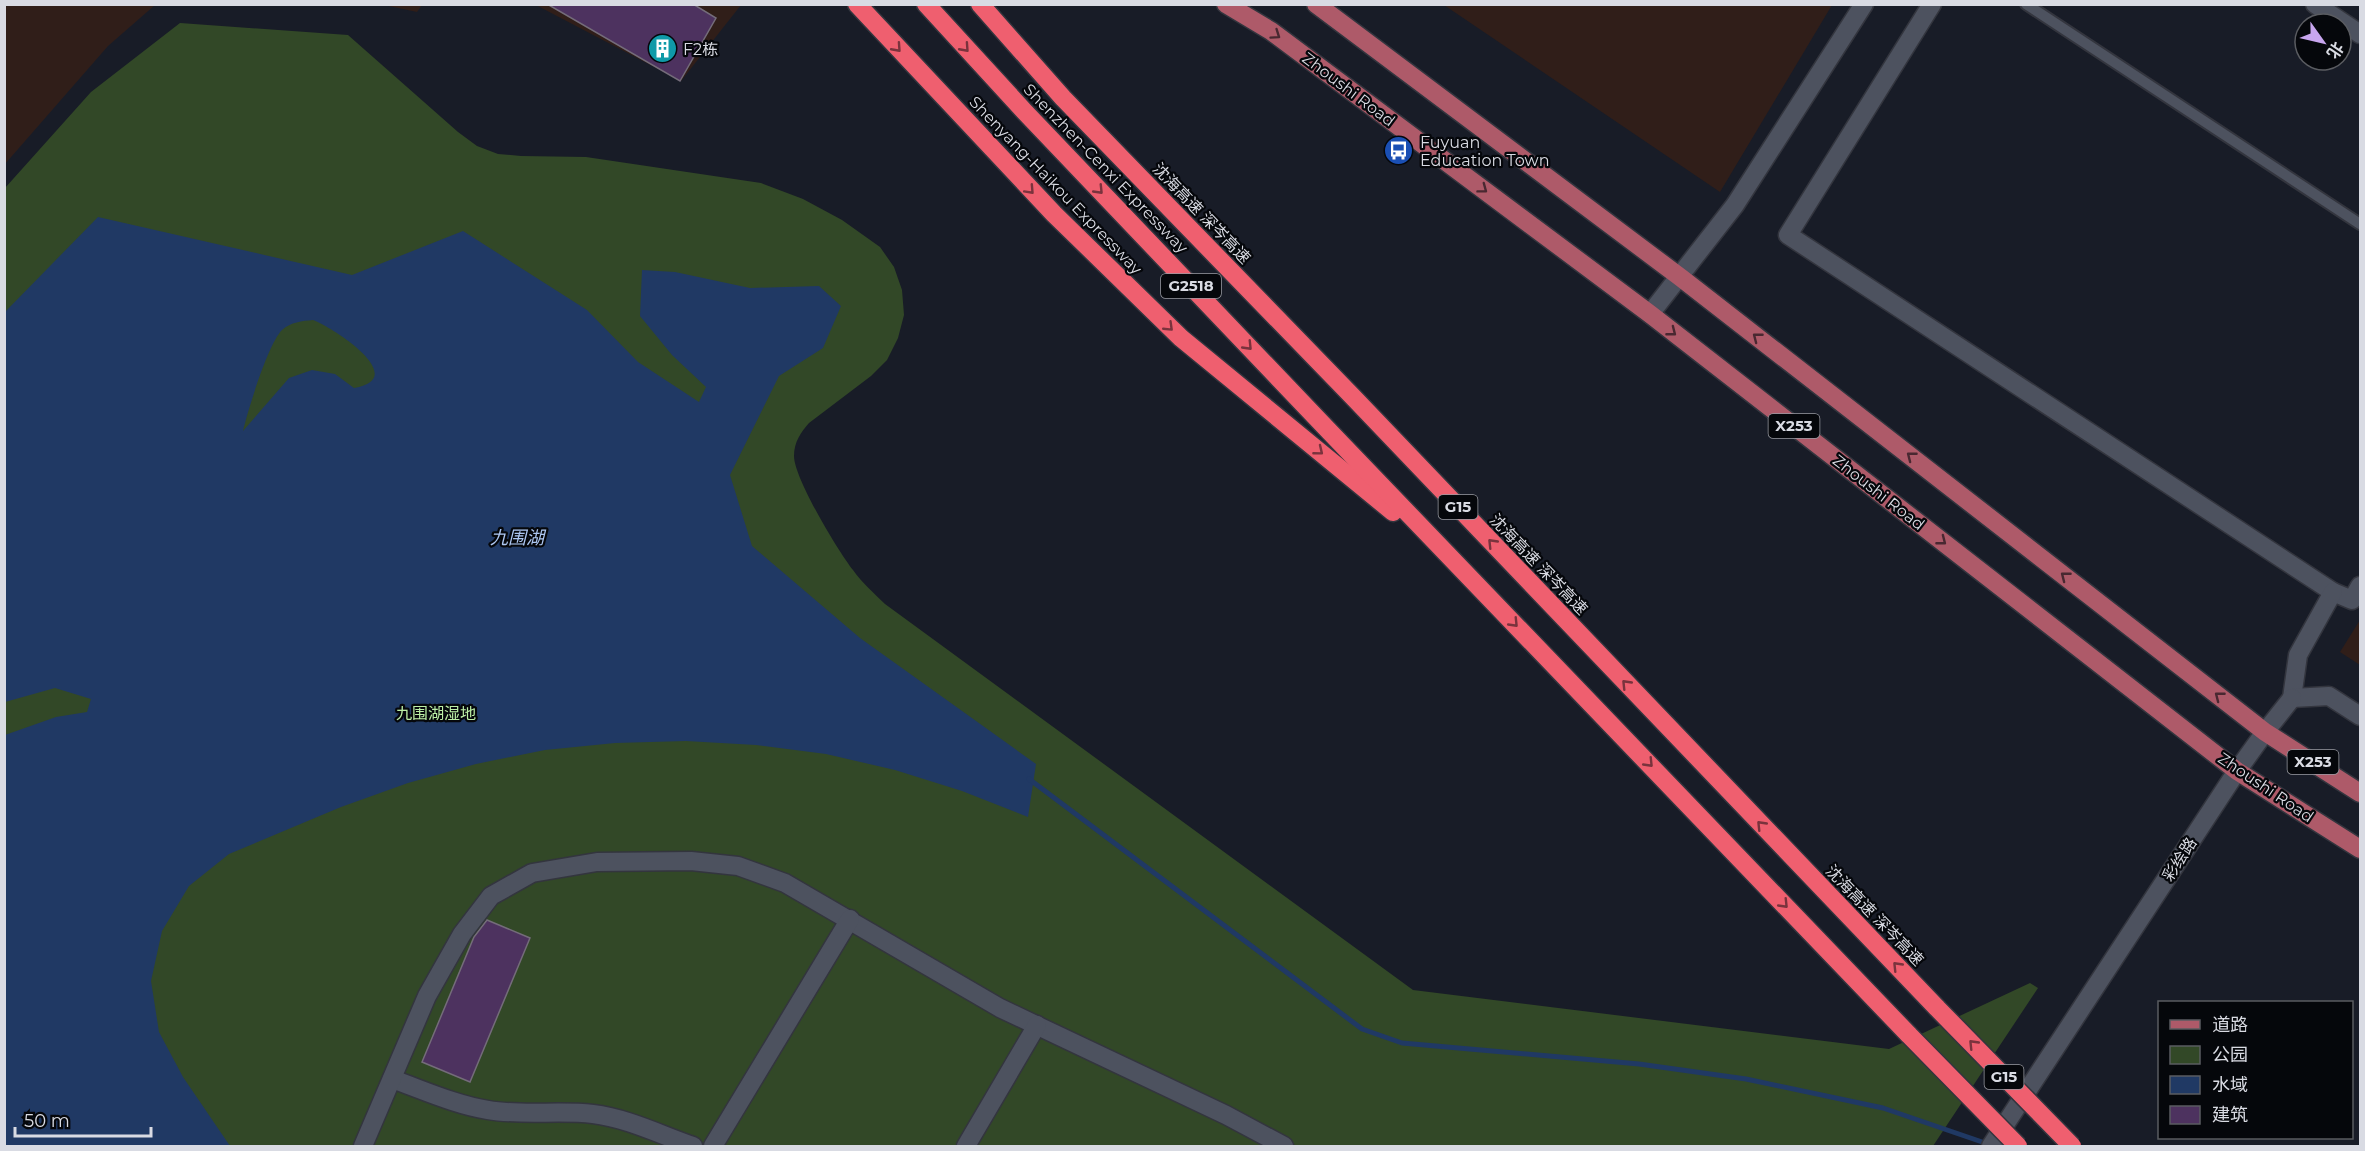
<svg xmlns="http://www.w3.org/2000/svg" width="2365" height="1151" viewBox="0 0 2365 1151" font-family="Montserrat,'Noto Sans SC',sans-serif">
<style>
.industrial{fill:#301e19}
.green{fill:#324827}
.water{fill:#203964;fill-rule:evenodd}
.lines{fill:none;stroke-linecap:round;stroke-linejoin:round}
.stream{stroke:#203964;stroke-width:5}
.building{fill:#4d325f;stroke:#746c7a;stroke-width:1.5}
.lane-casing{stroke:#33353e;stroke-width:14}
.street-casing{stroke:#33353e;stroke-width:21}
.primary-casing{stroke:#33353e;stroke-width:21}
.highway-casing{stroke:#33353e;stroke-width:21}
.lane{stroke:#4d525f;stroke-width:10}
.street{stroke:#4d525f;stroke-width:18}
.primary{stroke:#ae5a69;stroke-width:18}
.highway{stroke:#ef5f6f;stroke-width:18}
.highway-bridge-casing{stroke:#33353e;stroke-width:21;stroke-linecap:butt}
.highway-bridge{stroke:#ef5f6f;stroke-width:18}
.oneway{stroke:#492831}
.oneway2{stroke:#7a333d}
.labels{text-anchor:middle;stroke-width:4.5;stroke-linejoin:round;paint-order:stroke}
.shield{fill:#05070b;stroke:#999ba2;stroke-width:1.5}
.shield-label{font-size:15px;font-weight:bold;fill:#d9dbe3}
.poi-label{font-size:16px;fill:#d9dbe3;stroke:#05070b;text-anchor:start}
.street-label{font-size:16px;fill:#d9dbe3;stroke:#05070b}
.park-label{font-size:16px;fill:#bdf0a7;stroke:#05070b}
.water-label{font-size:18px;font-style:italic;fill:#adc7f2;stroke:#05070b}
</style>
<rect width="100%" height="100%" fill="#181c27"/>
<!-- industrial -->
<g class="industrial">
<polygon points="5,4 155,5 108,46 5,164"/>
<polygon points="384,5 422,5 417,12"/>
<polygon points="536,5 741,5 681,81"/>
<polygon points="1444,5 1832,5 1720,192"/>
<polygon points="2360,620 2360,665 2340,652"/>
</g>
<!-- green -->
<path class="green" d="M 180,23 L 348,35 L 458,132 L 477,146 L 498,154 L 521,156 L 586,157 L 761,183 L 803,199 L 842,220 L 880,247 L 894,267 L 902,290 L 904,315 L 898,338 L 887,360 L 871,376 L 809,423 C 801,432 794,442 794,456 C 794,478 838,551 853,570 C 862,583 874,593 885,604 L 1413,990 L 1889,1049 L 2030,983 L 2038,988 L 1933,1146 L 5,1146 L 5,188 L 91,92 Z"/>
<!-- water -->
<path class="water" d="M 98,217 L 352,275 L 463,231 L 587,310 L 638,362 L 699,402 L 706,387 L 672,355 L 640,316 L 642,270 L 675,272 L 750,288 L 819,286 L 841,306 L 823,348 L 779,376 L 730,475 L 752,546 L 860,638 L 1036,764 L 1028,817 L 962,791 L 895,770 L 826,754 L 756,745 L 686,741 L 615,743 L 545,750 L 476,764 L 408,783 L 341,807 L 229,854 L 189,886 L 162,931 L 151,981 L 159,1032 L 183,1077 L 230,1146 L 5,1146 L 5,735 L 56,717 L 87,712 L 91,699 L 55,688 L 5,702 L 5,312 ZM 313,320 C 332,327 412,378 354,388 L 335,374 L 312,370 L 289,378 L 243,431 C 248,410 268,344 282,330 C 291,322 302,321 313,320 Z"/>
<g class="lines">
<!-- stream -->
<polyline class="stream" points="1029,779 1362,1029 1402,1043 1639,1064 1746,1079 1883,1108 1988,1144"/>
</g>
<!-- building -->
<g class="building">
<polygon points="547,4 693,4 716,18 680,81"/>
<polygon points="487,920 530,938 470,1082 422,1062 474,937"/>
</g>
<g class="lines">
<defs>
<polyline id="lane" points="2026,4 2360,224"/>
<g id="street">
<polyline points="1932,4 1788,235 2333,592 2352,600 2360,586"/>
<polyline points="2315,4 2360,34"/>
<polyline points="1650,314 1735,205 1864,4"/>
<polyline points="2292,698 2298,655 2333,592"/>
<polyline points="2292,698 2329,696 2360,716"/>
<path d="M 392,1079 C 423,1090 456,1105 488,1110 C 523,1116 558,1110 593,1114 C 627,1118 661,1135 693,1146"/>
<polyline points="363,1146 427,996 462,934 491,896 532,873 597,862 691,861 738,866 785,883 1000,1008 1226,1115 1284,1146"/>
<polyline points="713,1146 850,919"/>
<polyline points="966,1146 1037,1025"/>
<polyline points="1991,1146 2237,771 2265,732 2292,698"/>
</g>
<g id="primary">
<polyline points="1226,4 1271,31 1650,314 2237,771 2360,849"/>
<polyline points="1316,4 1680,277 2265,732 2360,793"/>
</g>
<g id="highway">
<polyline points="857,4 1054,214 1181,338 1393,512"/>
<polyline points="926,4 1024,111 1329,431 1909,1035"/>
<polyline points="980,4 1063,98 1354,398 1937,1008"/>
</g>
</defs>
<!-- lane casing -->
<use href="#lane" class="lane-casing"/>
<!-- street casing -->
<use href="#street" class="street-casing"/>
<!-- primary casing -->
<use href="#primary" class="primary-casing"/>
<!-- highway casing -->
<use href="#highway" class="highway-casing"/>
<!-- lane -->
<use href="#lane" class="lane"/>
<!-- street -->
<use href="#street" class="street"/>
<!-- primary -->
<use href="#primary" class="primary"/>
<!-- highway -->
<use href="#highway" class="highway"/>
<defs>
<g id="highway-bridge">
<polyline points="1937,1008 2072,1146"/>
<polyline points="1909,1035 2018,1146"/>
</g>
</defs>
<!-- highway-bridge casing -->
<use href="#highway-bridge" class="highway-bridge-casing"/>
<!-- highway-bridge -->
<use href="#highway-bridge" class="highway-bridge"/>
</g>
<!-- one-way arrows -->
<defs><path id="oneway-chevron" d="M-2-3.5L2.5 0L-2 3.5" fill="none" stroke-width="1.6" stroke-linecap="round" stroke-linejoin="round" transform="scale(1.5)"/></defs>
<g class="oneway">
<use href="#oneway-chevron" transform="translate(1276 35) rotate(35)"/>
<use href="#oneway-chevron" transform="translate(1483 189) rotate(37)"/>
<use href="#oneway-chevron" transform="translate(1672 332) rotate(38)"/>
<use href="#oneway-chevron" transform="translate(1757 337) rotate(-142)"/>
<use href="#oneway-chevron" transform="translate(1911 456) rotate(-142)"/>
<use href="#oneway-chevron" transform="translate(1942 541) rotate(38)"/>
<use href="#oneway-chevron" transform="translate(2065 576) rotate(-142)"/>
<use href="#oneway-chevron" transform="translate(2219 696) rotate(-142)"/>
</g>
<g class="oneway2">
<use href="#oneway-chevron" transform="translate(897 48) rotate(48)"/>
<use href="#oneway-chevron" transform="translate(965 48) rotate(48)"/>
<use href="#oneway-chevron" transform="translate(1030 190) rotate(47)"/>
<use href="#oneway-chevron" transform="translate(1099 190) rotate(46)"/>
<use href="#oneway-chevron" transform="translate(1169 327) rotate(44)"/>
<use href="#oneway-chevron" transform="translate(1248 346) rotate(46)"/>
<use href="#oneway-chevron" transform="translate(1319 451) rotate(39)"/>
<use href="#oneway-chevron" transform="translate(1492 543) rotate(-134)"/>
<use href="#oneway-chevron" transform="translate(1514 623) rotate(46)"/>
<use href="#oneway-chevron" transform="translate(1626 684) rotate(-134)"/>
<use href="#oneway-chevron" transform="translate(1649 763) rotate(46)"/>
<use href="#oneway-chevron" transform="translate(1761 825) rotate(-134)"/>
<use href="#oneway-chevron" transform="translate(1784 904) rotate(46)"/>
<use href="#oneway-chevron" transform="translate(1897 966) rotate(-134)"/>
<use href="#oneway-chevron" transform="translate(1973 1044) rotate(-134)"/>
</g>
<!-- icons -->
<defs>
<symbol id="building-disc" viewBox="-11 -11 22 22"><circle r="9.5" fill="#0f9aa8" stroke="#05070b"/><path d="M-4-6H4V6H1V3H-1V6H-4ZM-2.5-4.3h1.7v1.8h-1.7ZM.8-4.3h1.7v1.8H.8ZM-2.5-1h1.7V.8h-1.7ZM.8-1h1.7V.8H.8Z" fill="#fff"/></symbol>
<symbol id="bus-disc" viewBox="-11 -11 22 22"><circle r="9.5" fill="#1a4fb4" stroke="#05070b"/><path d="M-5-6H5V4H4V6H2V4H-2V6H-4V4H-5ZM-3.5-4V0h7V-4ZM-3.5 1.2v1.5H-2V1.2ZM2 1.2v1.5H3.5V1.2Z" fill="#fff"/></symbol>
</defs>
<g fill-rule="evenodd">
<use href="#building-disc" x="646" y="32" width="33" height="33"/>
<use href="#bus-disc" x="1382" y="134" width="33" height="33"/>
</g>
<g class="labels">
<!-- shield labels -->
<g class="shield">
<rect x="1161" y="274" width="60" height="24" rx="4.5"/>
<rect x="1768.5" y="414" width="51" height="24" rx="4.5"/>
<rect x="1438.5" y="495" width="39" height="24" rx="4.5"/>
<rect x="2287.5" y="750" width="51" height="24" rx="4.5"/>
<rect x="1984.5" y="1065" width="39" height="24" rx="4.5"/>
</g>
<g class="shield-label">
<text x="1191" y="291">G2518</text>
<text x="1794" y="431">X253</text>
<text x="1458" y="512">G15</text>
<text x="2313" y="767">X253</text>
<text x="2004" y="1082">G15</text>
</g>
<!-- poi labels -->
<g class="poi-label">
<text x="683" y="55">F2栋</text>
<text x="1420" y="148">Fuyuan<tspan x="1420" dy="18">Education Town</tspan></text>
</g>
<!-- street labels -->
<g class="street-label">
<text transform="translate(1349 89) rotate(37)" y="6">Zhoushi Road</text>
<text transform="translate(1106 168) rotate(46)" y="6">Shenzhen-Cenxi Expressway</text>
<text transform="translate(1056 185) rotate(46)" y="6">Shenyang-Haikou Expressway</text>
<text transform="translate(1202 213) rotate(46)" y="6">沈海高速 深岑高速</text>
<text transform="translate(1879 492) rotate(38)" y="6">Zhoushi Road</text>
<text transform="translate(1539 564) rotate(46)" y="6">沈海高速 深岑高速</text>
<text transform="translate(2266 787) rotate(34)" y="6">Zhoushi Road</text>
<text transform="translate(2179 859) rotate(-57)" y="6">彩绘路</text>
<text transform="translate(1875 915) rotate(46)" y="6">沈海高速 深岑高速</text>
</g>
<!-- park labels -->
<g class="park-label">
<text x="436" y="719">九围湖湿地</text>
</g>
<!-- water labels -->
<g class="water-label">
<text x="517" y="544">九围湖</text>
</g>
</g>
<!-- border -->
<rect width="2365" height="1151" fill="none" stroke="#d9dbe3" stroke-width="12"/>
<!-- legend -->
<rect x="2158" y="1001" width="195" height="138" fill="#05070b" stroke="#5a5c61" stroke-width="1.5"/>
<rect x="2170" y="1020" width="30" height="9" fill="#ae5a69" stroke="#5a5c61" stroke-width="1.5"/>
<text x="2212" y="1031" font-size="18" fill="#d9dbe3">道路</text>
<rect x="2170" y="1046" width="30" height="18" fill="#324827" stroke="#5a5c61" stroke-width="1.5"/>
<text x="2212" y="1061" font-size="18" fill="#d9dbe3">公园</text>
<rect x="2170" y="1076" width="30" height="18" fill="#203964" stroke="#5a5c61" stroke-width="1.5"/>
<text x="2212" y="1091" font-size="18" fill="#d9dbe3">水域</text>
<rect x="2170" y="1106" width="30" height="18" fill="#4d325f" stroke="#5a5c61" stroke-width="1.5"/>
<text x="2212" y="1121" font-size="18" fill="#d9dbe3">建筑</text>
<!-- north arrow -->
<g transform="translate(2323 42) rotate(124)"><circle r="28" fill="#05070b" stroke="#5a5c61" stroke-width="1.5"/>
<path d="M0-4.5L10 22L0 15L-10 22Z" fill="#c8a6ef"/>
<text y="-9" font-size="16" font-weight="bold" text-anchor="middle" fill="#d9dbe3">北</text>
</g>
<!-- scale -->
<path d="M15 1127v9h136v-9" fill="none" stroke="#d9dbe3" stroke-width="3"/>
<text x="24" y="1127" font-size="18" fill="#d9dbe3" stroke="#05070b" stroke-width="4.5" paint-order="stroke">50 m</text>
</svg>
